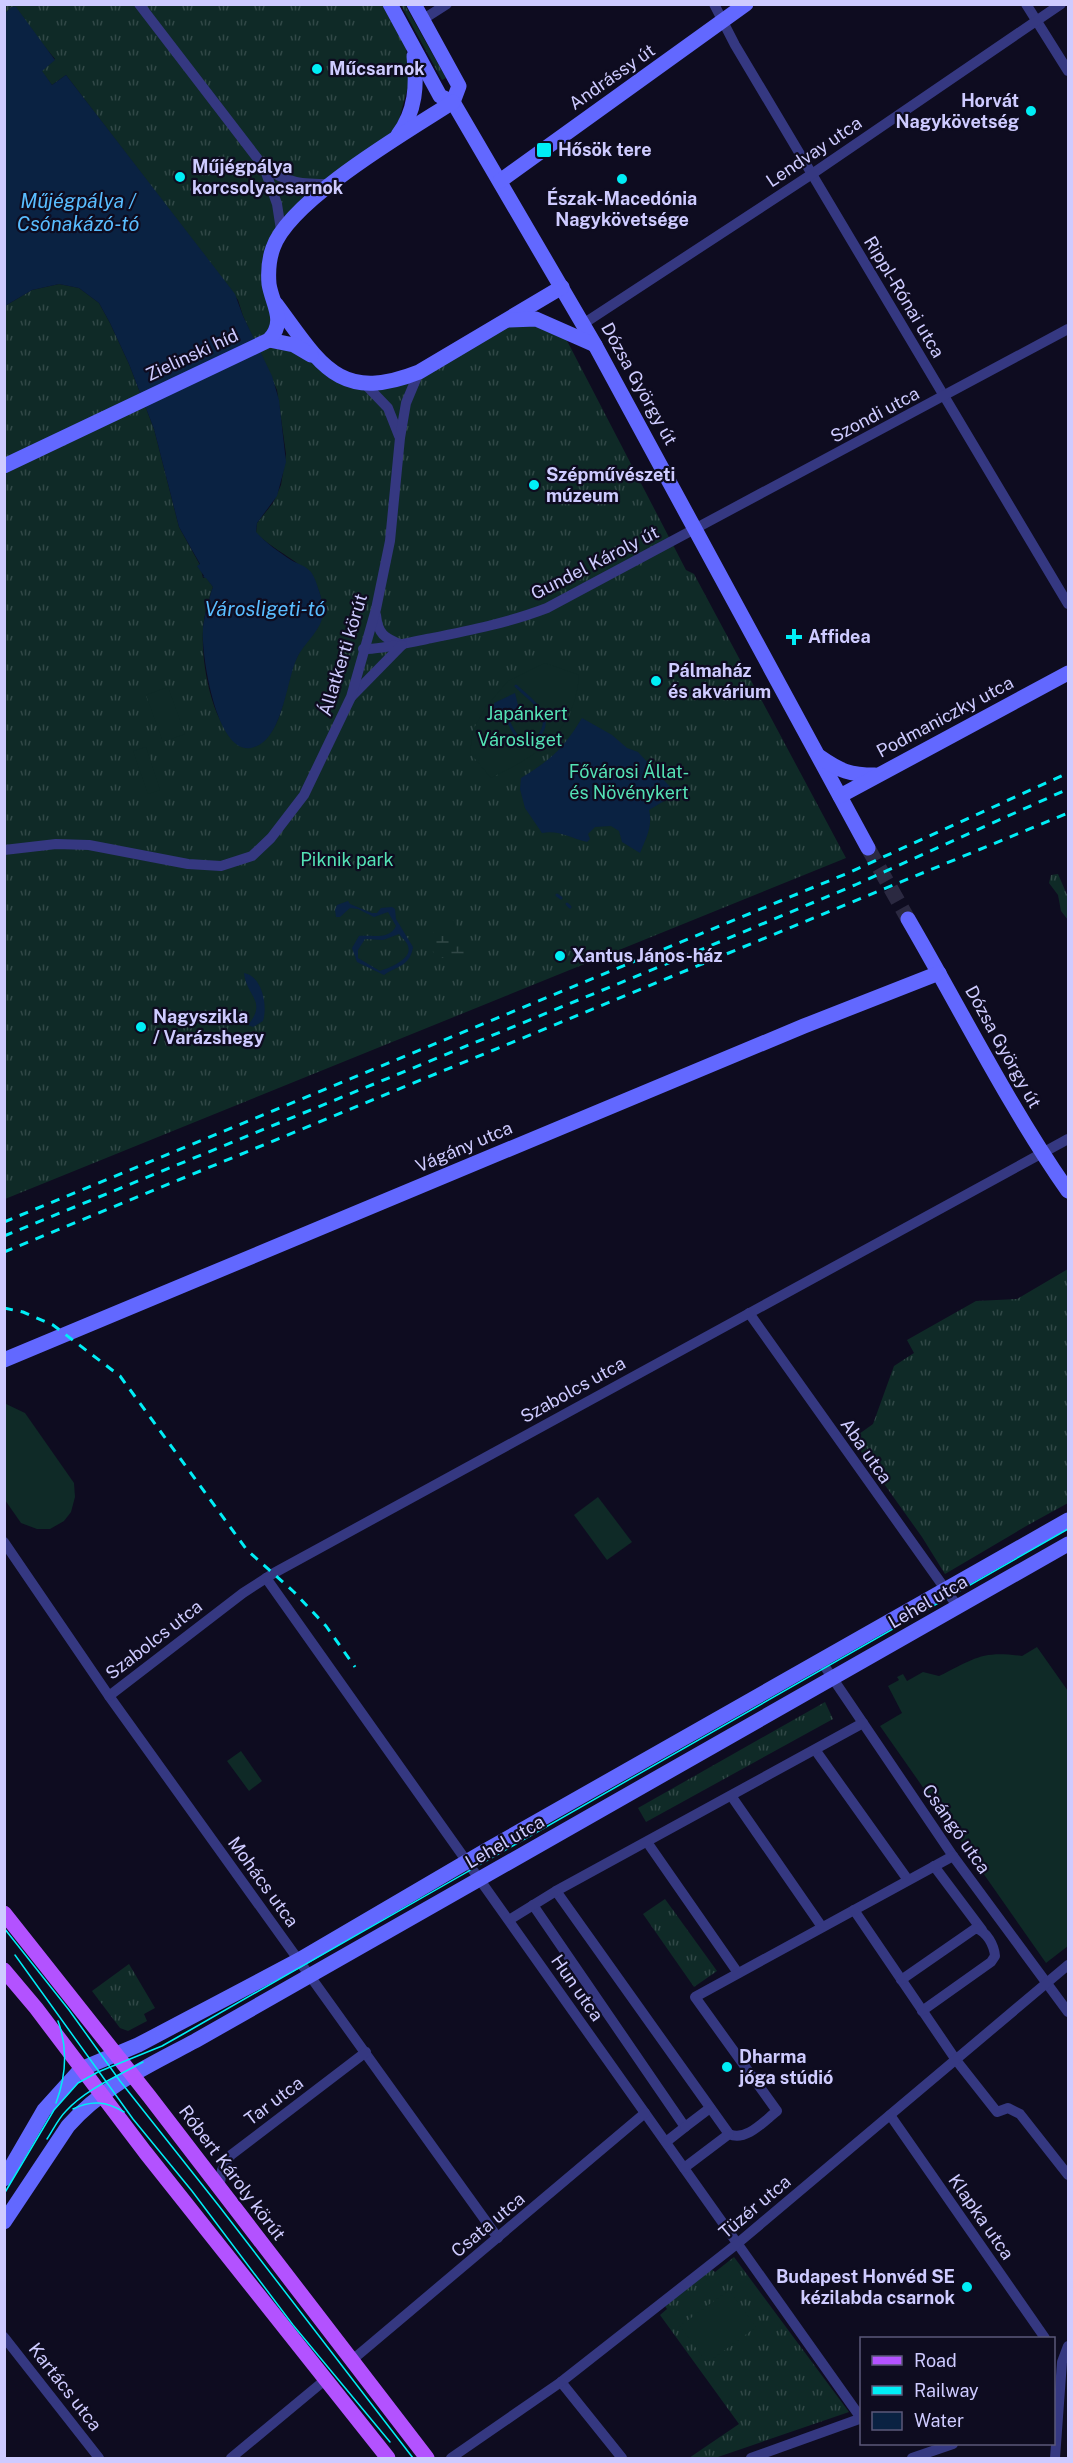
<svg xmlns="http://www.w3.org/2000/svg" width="1073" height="2463" viewBox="0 0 1073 2463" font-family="'Public Sans',sans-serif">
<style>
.grass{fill:url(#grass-tufts)}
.wetland{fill:url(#wetland-marsh)}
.garden{fill:#0f2a27}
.water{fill:#0a2242;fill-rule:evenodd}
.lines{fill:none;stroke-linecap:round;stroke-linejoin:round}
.stream{stroke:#0a2242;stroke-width:3}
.secondary-tunnel{stroke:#2b2941;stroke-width:15;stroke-dasharray:15 8;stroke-linecap:butt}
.street{stroke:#353881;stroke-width:10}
.secondary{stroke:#6268ff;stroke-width:15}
.primary{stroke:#b352ff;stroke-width:15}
.tram{stroke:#00eef6;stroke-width:1.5}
.rail{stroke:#00eef6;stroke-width:3;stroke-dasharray:9 8;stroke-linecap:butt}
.poi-dot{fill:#00eef6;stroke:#0e0c20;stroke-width:2}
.labels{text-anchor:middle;stroke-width:4.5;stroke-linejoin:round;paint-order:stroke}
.poi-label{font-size:18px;font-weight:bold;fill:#cecbff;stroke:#0e0c20;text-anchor:start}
.street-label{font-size:18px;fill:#cecbff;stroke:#0e0c20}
.park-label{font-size:18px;fill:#54e2b5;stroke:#0e0c20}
.water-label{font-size:20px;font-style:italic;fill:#59bdff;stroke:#0e0c20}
</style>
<defs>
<pattern id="grass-tufts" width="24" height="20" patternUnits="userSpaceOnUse" patternTransform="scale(1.5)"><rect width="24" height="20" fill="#0f2a27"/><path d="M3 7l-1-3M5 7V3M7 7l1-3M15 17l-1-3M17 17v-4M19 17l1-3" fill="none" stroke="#314847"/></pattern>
<pattern id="wetland-marsh" width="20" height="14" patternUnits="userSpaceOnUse" patternTransform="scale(1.5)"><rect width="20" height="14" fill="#0f2a27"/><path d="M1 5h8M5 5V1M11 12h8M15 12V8" fill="none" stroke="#314847"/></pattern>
</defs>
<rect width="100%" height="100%" fill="#0e0c20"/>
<!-- grass -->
<g class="grass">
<path d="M 6,4 L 382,5 L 406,48 L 410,79 L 393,142 L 331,184 L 277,239 L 274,334 L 328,370 L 390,382 L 506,321 L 533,325 L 563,333 L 686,570 L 694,574 L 846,858 L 5,1199 L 5,306 L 32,290 L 59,284 L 79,288 L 99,303 L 110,323 L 129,364 L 154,429 L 179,527 L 200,565 L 203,578 L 206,577 L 213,587 C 209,598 203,618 203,631 C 201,664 212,728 242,747 L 254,747 C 287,730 282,687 297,657 C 304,642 319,629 323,613 C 321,564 285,561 256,533 L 257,523 L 273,503 L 281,485 L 286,454 L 277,390 L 243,316 L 238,300 L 66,75 L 52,85 L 41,71 L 55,59 L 12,7 L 5,14 Z"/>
<polygon points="401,5 405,5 446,78 442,80"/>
<polygon points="1058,874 1068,897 1068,920 1061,911 1058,895 1049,883 1051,875"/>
<polygon points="1068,1269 1068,1503 1028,1525 945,1574 922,1537 852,1439 873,1424 894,1366 914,1353 907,1340 976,1301 1017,1299"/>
<polygon points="825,1702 833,1719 646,1822 638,1808"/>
<polygon points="665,1899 717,1971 694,1987 643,1914"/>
<polygon points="129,1964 155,2008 144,2014 147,2021 128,2031 120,2028 92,1991"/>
<polygon points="734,2257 849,2412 715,2458 689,2458 739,2424 660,2315 667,2309 665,2306 711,2269 715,2272"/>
</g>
<!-- wetland -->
<path class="wetland" d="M 455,920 L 456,927 L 449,931 L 450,935 L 472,950 C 463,962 450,958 437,957 L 430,948 C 429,931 440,924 455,920 Z"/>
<!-- garden -->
<g class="garden">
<path d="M 545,663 L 579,675 C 575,733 538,755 491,778 L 470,753 L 473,730 L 485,708 L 508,681 Z"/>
<polygon points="168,687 185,734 163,742 146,695"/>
<polygon points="146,747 160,790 148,794 133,751"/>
<polygon points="4,1403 25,1413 74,1483 75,1497 71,1512 64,1521 50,1529 37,1529 21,1523 5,1500"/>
<polygon points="598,1497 632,1542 607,1560 574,1515"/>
<path d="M 1037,1647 L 1068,1691 L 1068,1946 L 1046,1963 L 880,1726 L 902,1713 L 888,1686 L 899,1680 L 897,1677 L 903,1674 L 907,1681 L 923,1672 L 939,1676 C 974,1659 981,1650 1022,1656 Z"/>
<polygon points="241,1751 262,1781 249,1791 227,1761"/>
<polygon points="729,2290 756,2327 707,2363 680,2326"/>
</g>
<!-- water -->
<g class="water">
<path d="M 12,7 L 16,7 L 55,60 L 42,71 L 52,85 L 66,75 L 235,294 L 243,316 L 272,376 L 279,400 L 286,462 L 277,496 L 257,523 L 256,532 C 266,543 279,552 291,560 C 298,564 306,566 311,572 C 314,576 317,584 318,588 C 321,596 324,607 323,615 C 320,632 304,643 297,658 C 286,681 283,742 251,748 C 216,755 201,653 203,630 C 203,621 210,594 213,587 L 206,578 L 203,577 L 204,576 L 197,566 L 200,564 L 179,527 L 154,429 L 129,364 L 110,323 L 99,303 L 79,288 L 59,284 L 32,290 L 5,306 L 4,14 Z"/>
<polygon points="515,693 519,709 511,720 507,722 505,718 494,712 494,703"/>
<path d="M 582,718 L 612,735 L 627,748 L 638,752 L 673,790 L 674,795 L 649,810 C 653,826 646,838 640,853 L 622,842 L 619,831 L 611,826 L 595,827 L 588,834 L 590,839 L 587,842 C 569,838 560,830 542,833 L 525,808 L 520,789 L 521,778 C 552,759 563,749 582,718 Z"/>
<path d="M 348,901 L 350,904 L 372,913 L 377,913 L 381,908 L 392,907 L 395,909 L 396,919 L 413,947 C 410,967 396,966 384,975 L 357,962 L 352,948 L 359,936 C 372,935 390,940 396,926 L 388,912 L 374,917 L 358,909 L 350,908 L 340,917 L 336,917 L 335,910 L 337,905 ZM 399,934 C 402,938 407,942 408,946 C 413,959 389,968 380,971 L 358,958 L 358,950 L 365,939 L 383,940 Z"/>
<path d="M 244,973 C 262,976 268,1005 263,1021 L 253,1027 L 248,1025 C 268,1001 246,996 244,973 Z"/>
</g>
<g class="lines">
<!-- stream -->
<g class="stream">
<path d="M 508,721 C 511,726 514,734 518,737 C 535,748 550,729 542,713 C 537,703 524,694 516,686"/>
<polyline points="557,895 561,898"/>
<polyline points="567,904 570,907"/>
</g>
<!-- secondary-tunnel -->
<polyline class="secondary-tunnel" points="868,848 908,919"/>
<!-- street -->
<g class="street">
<path d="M 139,4 L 264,167 C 289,184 302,184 331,184"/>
<polyline points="714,4 735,45 1068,604"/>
<polyline points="1026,4 1068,71"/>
<polyline points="422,20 447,4"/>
<polyline points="264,167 277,204 281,230"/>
<polyline points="583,324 812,174 1061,4"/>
<polyline points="364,383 388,408 399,436"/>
<path d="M 376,615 C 378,634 384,638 402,645"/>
<path d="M 363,649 C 385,649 405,643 427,639 C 467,631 508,623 547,608 L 1068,329"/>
<polyline points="352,696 402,645"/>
<polyline points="4,850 56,844 89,845 188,864 221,866 252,856 271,838 304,795 351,697 376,609 390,541 400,438 406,403 419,372"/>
<polyline points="749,1313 958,1607"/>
<polyline points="4,1542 109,1696 498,2238"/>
<polyline points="266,1578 861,2418"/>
<polyline points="821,1661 953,1856 1068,2012"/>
<polyline points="109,1696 243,1593 274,1573 1068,1139"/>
<polyline points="816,1751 908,1880"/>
<polyline points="732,1797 822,1927"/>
<polyline points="647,1842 738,1973"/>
<polyline points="934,1866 982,1930"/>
<path d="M 556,1891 L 729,2134 C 746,2142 764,2121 777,2111 L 695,1997 L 953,1856"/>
<polyline points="533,1905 685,2127 666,2142"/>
<polyline points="854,1910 956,2060 997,2112 1008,2108 1020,2114 1068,2175"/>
<polyline points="509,1920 556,1891 863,1723"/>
<path d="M 901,1980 L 976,1928 C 987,1932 994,1945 995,1956 L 991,1962 L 922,2011"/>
<polyline points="890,2115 1045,2338"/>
<polyline points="685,2127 710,2108"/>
<polyline points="684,2168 729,2134"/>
<polyline points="219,2189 222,2170 231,2155 366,2052"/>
<polyline points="4,2337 99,2458"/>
<polyline points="351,2361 645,2113"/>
<polyline points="561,2382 622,2458"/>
<polyline points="231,2458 325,2380"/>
<polyline points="451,2458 561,2382 738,2243 1068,1965"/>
<polyline points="751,2458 862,2418"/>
<polyline points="912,2458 953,2444"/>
<polyline points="1055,2458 1062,2362 1068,2346"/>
</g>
<!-- secondary -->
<g class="secondary">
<polyline points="390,4 440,96 453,102 595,345 868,848"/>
<polyline points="414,4 459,86 453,102"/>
<path d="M 398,135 C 416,111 417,85 414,56"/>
<polyline points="500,181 746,4"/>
<path d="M 276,304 C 320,363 338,404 419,372 L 562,287"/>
<polyline points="509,320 536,319 595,345"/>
<polyline points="269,340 294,345 311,355"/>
<path d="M 4,466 L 269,340 C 287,321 272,304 269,284 C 268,272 269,259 273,248 C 289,200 408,131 453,102"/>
<path d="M 820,757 C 840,771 850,775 875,775"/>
<polyline points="840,796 1068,673"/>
<path d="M 908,919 C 961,1010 1008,1105 1068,1191"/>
<polyline points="4,1360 804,1026 939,973"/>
<polyline points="4,2179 44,2110 81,2069 138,2045 299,1960 485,1851 1068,1520"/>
<path d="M 4,2222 L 68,2126 C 103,2086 150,2065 195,2041 L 1068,1544"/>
</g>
<!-- primary -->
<g class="primary">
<polyline points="4,1913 149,2096 427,2458"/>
<polyline points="4,1970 36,2008 145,2152 388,2458"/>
</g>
<!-- tram -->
<g class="tram">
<polyline points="4,1928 69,2010 120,2081 219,2206 413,2458"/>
<polyline points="15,1955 133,2119 192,2191 293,2325 390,2442"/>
<path d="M 56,2103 C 66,2076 68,2048 58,2021"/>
<path d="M 73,2109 C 91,2100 106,2101 124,2112"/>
<path d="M 47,2139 C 53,2130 58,2119 66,2111 C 86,2089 118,2076 143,2062"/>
<polyline points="4,2194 54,2110 78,2083 98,2072 162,2046 185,2033 1068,1529"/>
</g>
<!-- rail -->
<g class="rail">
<polyline points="4,1222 848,873 1068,773"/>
<polyline points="4,1236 705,948 855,885 1068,789"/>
<polyline points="4,1252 1068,813"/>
<polyline points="4,1308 23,1312 53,1325 120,1376 247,1550 294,1592 326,1626 355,1667"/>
</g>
</g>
<!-- markers -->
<g class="poi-dot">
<circle cx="317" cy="69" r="6"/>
<circle cx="1031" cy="111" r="6"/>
<rect x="536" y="142" width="16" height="16" rx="3"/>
<circle cx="180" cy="177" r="6"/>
<circle cx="622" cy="179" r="6"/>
<circle cx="534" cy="485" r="6"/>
<path d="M791 628h6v6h6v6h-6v6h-6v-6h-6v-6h6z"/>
<circle cx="656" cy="681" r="6"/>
<circle cx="560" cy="956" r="6"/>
<circle cx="141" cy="1027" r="6"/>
<circle cx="727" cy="2067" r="6"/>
<circle cx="967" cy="2287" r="6"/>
</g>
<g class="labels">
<!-- poi labels -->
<g class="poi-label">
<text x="329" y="75">Műcsarnok</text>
<text x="1019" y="107" text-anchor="end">Horvát<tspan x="1019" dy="21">Nagykövetség</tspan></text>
<text x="558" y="156">Hősök tere</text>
<text x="192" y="173">Műjégpálya<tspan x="192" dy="21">korcsolyacsarnok</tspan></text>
<text x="622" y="205" text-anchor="middle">Észak-Macedónia<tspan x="622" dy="21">Nagykövetsége</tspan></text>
<text x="546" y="481">Szépművészeti<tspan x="546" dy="21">múzeum</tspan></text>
<text x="808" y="643">Affidea</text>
<text x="668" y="677">Pálmaház<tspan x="668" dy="21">és akvárium</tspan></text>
<text x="572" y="962">Xantus János-ház</text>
<text x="153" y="1023">Nagyszikla<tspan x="153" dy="21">/ Varázshegy</tspan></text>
<text x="739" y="2063">Dharma<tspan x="739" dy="21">jóga stúdió</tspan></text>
<text x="955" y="2283" text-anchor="end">Budapest Honvéd SE<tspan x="955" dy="21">kézilabda csarnok</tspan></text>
</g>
<!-- street labels -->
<g class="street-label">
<text transform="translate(612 77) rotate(-35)" y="6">Andrássy út</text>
<text transform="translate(814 152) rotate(-34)" y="6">Lendvay utca</text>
<text transform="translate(904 297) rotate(59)" y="6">Rippl-Rónai utca</text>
<text transform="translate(192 355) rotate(-25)" y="6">Zielinski híd</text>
<text transform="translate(639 384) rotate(61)" y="6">Dózsa György út</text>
<text transform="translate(875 415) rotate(-28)" y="6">Szondi utca</text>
<text transform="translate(595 563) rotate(-27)" y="6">Gundel Károly út</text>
<text transform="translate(343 655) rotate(-73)" y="6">Állatkerti körút</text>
<text transform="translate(945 717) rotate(-28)" y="6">Podmaniczky utca</text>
<text transform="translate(1003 1047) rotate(61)" y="6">Dózsa György út</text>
<text transform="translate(464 1147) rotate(-23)" y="6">Vágány utca</text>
<text transform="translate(573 1390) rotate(-29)" y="6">Szabolcs utca</text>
<text transform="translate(866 1451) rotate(55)" y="6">Aba utca</text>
<text transform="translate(928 1602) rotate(-30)" y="6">Lehel utca</text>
<text transform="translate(154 1640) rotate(-38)" y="6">Szabolcs utca</text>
<text transform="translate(956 1829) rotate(55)" y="6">Csángó utca</text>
<text transform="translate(505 1842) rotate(-30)" y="6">Lehel utca</text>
<text transform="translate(263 1882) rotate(54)" y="6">Mohács utca</text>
<text transform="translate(577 1988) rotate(55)" y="6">Hun utca</text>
<text transform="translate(274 2101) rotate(-37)" y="6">Tar utca</text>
<text transform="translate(232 2173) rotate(53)" y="6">Róbert Károly körút</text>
<text transform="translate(755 2207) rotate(-40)" y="6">Tüzér utca</text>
<text transform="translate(981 2217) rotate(55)" y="6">Klapka utca</text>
<text transform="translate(488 2225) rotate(-40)" y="6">Csata utca</text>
<text transform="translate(65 2387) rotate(52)" y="6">Kartács utca</text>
</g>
<!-- park labels -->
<g class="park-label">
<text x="527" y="720">Japánkert</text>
<text x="520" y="746">Városliget</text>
<text x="629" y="778">Fővárosi Állat-<tspan x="629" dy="21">és Növénykert</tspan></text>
<text x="347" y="866">Piknik park</text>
</g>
<!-- water labels -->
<g class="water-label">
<text x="78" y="208">Műjégpálya /<tspan x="78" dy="23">Csónakázó-tó</tspan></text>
<text x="265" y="616">Városligeti-tó</text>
</g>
</g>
<!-- border -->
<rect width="1073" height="2463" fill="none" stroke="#cecbff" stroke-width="12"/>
<!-- legend -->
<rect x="860" y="2337" width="195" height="108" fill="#0e0c20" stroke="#5b5879" stroke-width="1.5"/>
<rect x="872" y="2356" width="30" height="9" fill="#b352ff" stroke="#5b5879" stroke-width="1.5"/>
<text x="914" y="2367" font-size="18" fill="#cecbff">Road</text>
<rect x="872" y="2386" width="30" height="9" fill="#00eef6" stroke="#5b5879" stroke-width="1.5"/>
<text x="914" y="2397" font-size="18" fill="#cecbff">Railway</text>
<rect x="872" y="2412" width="30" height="18" fill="#0a2242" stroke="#5b5879" stroke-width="1.5"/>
<text x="914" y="2427" font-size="18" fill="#cecbff">Water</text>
</svg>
